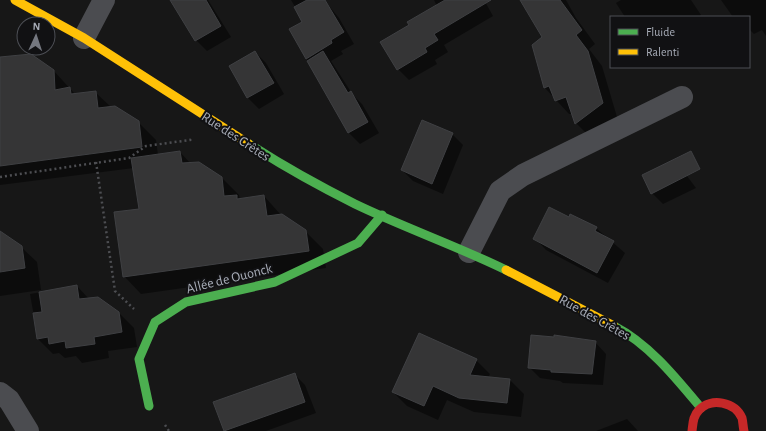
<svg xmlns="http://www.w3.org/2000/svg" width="766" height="431" viewBox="0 0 766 431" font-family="'Alegreya Sans',sans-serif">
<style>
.shadow{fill:#0007}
.building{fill:#353536;stroke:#3f4043}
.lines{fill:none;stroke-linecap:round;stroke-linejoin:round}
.path{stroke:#4d4e52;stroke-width:2.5;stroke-dasharray:2 3;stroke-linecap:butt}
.street{stroke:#4b4c50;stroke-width:22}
.fast{stroke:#4caf50;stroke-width:9}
.slow{stroke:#ffc107;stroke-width:9}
.jam{stroke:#c62828;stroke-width:9}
.labels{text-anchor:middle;stroke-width:4;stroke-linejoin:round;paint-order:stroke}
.street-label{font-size:14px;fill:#a8adb8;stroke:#111113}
</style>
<rect width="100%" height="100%" fill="#171717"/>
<!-- shadow -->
<g class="shadow">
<polygon points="187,0 208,0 231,37 207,51 196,40"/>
<polygon points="291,0 324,0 339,18 354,44 341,51 343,54 331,61 353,95 362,104 379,133 360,144 349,133 306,58 304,22"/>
<polygon points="434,0 484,0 493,16 444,45 448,52 435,60 437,64 409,80 398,69 410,25 437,6"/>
<polygon points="521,0 566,0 576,18 595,44 589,49 602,66 617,117 590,137 576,123 572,114 569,114 545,88 544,38"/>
<polygon points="621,0 691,0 701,15 698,17 625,17 616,3"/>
<polygon points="721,0 766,0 766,36 762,30 754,34 749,29 749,17 733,17"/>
<polygon points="255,52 266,63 284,94 259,109 248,98 230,67"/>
<polygon points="0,59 53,70 75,94 95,92 111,107 138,122 156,140 158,155 180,152 191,164 221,177 239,195 240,200 264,196 281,215 305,231 323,249 326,268 141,294 124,276 140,210 134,168 0,185"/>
<polygon points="452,134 463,145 443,194 413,181 402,170"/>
<polygon points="684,172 696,188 663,204 652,193"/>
<polygon points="569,219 596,228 625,253 608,283 546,250 535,238"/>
<polygon points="0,232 21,247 37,262 41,290 0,296"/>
<polygon points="77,286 89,299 118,312 134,328 137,347 108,351 109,358 82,363 76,356 65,358 59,353 53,354 38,339 30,294"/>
<polygon points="595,342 606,354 603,385 563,383 560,381 540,378 529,367"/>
<polygon points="476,360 490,374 488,378 510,380 524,394 521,417 474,412 447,400 438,420 407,406 393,392"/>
<polygon points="294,374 305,385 316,413 266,431 225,431 214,402"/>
<polygon points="627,419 638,431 596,431"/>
</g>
<!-- building -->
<g class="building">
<polygon points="170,0 206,0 221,26 195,41"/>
<polygon points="307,0 325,0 344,32 331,40 332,43 306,59 289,29 302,22 294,7"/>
<polygon points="445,0 491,0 434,34 438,40 425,48 427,52 397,70 380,42 409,25 407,22"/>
<polygon points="520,0 560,0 582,30 576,35 588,51 603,103 575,124 566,97 555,101 549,86 544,88 532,45 542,37"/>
<polygon points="255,51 274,83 247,98 229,66"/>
<polygon points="323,51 348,93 351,91 368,122 348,133 307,61"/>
<polygon points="31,54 54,70 55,90 70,87 71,94 96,91 98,108 115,106 139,121 142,147 0,166 0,57"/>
<polygon points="422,120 453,133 432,184 401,170"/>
<polygon points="180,151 182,163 199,162 222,177 224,196 237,195 237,199 264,195 267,216 282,214 306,230 309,251 123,277 114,212 139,209 131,158"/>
<polygon points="691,151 700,169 651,194 642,175"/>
<polygon points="549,207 569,217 570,214 597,227 595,231 614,241 597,273 533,239"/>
<polygon points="0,231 22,246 25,268 0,272"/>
<polygon points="77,285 79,299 98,297 119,312 122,332 94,337 95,344 66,348 65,341 49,344 48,337 37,339 33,313 42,312 39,292"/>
<polygon points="419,333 477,359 470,375 510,379 507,403 459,398 433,386 424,406 392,392"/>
<polygon points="531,335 554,337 554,335 596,341 592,374 551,372 551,370 528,368"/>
<polygon points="295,373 305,402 224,431 213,402"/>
</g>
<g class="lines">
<!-- path -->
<g class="path">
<polyline points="96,162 115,291 134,309"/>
<polyline points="0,177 129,158 146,146 190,140 193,137"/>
<polyline points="165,425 169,431"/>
</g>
<!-- street -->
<g class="street">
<polyline points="84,38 104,0"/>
<polyline points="469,252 500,191 523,175 682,97"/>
<polyline points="0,393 9,400 28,431"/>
</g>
<!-- fast -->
<g class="fast">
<path d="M 249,144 C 283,166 319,186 355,204 C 405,228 457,246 506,270"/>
<path d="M 614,326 C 649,344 676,378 701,408"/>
<polyline points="149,406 139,359 155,322 186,302 275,282 358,243 382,215"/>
</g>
<!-- slow -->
<g class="slow">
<polyline points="15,0 84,38 249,144"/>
<polyline points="506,270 614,326"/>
</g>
<!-- jam -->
<path class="jam" d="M 692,431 C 693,423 693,416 699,410 C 711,397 735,402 742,418 C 743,422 743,427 744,431"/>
</g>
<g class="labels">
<!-- street labels -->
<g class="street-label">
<text transform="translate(236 136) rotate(33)" y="5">Rue des Crêtes</text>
<text transform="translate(229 278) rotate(-14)" y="5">Allée de Ouonck</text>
<text transform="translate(595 317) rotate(29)" y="5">Rue des Crêtes</text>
</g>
</g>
<!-- legend -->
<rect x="610" y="16" width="140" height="52" fill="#111113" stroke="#4d4f55"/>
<rect x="618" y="29" width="20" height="6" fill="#4caf50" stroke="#4d4f55"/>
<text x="646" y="36" font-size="12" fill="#a8adb8">Fluide</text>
<rect x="618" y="49" width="20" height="6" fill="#ffc107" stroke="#4d4f55"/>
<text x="646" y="56" font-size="12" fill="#a8adb8">Ralenti</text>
<!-- north arrow -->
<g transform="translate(36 36) rotate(3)"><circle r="19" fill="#111113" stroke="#4d4f55"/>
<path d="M0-3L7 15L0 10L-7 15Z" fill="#757880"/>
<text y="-6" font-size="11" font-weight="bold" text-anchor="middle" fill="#a8adb8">N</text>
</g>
</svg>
